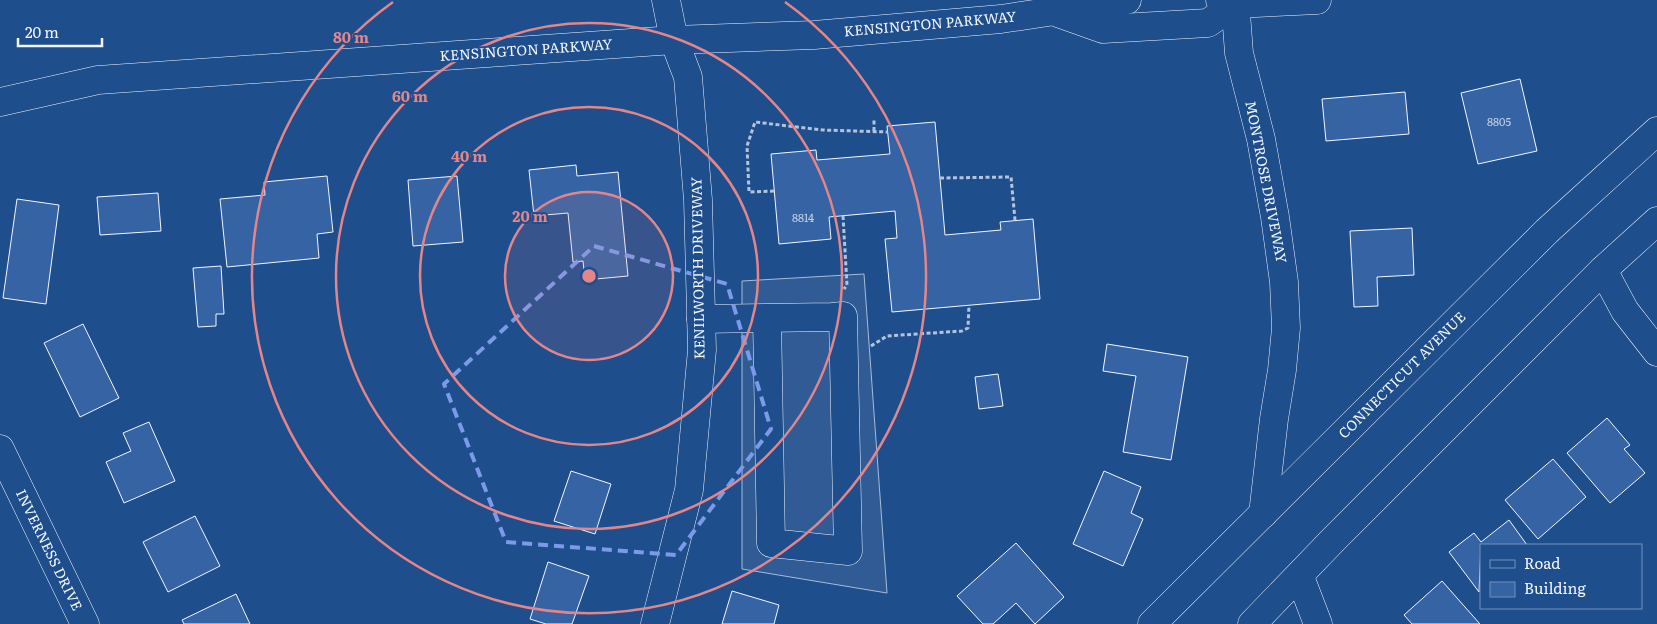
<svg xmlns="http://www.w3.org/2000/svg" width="1657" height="624" viewBox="0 0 1657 624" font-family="Literata,serif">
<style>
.parking{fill:#305b95;stroke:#a8bbd7}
.building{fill:#3563a3;stroke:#f2f6ff}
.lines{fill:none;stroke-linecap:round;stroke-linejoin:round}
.minor-casing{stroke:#f2f6ff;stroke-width:29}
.major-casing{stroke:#f2f6ff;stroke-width:29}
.path{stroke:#b3c4dc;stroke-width:3;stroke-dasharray:4 2.5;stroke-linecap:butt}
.minor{stroke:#1f4e8c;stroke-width:28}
.major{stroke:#1f4e8c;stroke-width:28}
.marked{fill:none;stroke:#7d9aea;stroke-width:4;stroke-dasharray:10 6;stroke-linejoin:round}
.ring{fill:none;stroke:#e38589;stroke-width:2.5}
.labels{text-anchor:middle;stroke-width:4;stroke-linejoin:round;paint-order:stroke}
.number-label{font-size:11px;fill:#c3d1e8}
.street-label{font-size:14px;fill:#f2f6ff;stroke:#1f4e8c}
.centre{fill:#e38589;stroke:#1f4e8c;stroke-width:2.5}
.ring-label{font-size:15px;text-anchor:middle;font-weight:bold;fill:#e38589;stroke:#1f4e8c;stroke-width:4;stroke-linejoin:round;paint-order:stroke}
</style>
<rect width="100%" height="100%" fill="#1f4e8c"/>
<!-- parking -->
<polygon class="parking" points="864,274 887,593 742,569 742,281"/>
<!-- building -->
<g class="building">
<polygon points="1520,79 1537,151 1478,164 1461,93"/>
<polygon points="1405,92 1409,134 1326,141 1322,99"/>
<polygon points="935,122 945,235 1001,230 1000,222 1033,219 1040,299 892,312 885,239 897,238 895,211 829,217 831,239 779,244 771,154 816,150 817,160 890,154 887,126"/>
<polygon points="576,165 577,176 618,172 628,276 585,280 583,261 573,262 568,213 534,216 529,170"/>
<polygon points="327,176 333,232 317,234 319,258 227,267 220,199 265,195 264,182"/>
<polygon points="457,176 463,242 413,246 408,180"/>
<polygon points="158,193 161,231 100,235 97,197"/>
<polygon points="17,199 59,205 46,304 3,298"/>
<polygon points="1412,228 1414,275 1377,277 1378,306 1354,307 1350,231"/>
<polygon points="221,266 224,314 216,314 216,326 198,327 193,268"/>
<polygon points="83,324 119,398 80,417 44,343"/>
<polygon points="1107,344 1188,357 1171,460 1123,452 1136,376 1103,371"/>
<polygon points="998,374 1003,406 979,409 975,377"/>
<polygon points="1607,418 1630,445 1624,449 1645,473 1610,503 1567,453"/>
<polygon points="149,422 175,481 124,503 106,462 131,451 123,433"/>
<polygon points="1553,459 1586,497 1538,539 1505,500"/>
<polygon points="571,471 611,484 595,534 554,521"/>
<polygon points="1104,471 1141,487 1131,513 1143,519 1123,566 1073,544"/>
<polygon points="195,516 220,566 168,592 143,542"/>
<polygon points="1509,520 1527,545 1481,545 1479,592 1449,552 1474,533 1481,542"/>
<polygon points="1016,543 1064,597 1035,624 1016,603 993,624 983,624 957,596"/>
<polygon points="548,562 589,576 572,624 546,624 530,619"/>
<polygon points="1442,581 1480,624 1412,624 1404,615"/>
<polygon points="732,591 779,605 774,624 722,624"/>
<polygon points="236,594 250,624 184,624 182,620"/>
</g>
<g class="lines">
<defs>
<g id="minor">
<polyline points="1220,0 1235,4 1317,0"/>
<polyline points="1235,0 1239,53 1261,139 1275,217 1284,282 1286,328 1282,370 1274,419 1263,514"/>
<polyline points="1058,13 1103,29 1208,23 1235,4"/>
<polyline points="0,102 98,80 674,40 814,35 1001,19 1127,0"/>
<polyline points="1603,270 1625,311 1657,352"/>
<polyline points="701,319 832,317 843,316 848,551 771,543 767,318"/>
<polyline points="0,449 85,624"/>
<polyline points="1300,577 1318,624"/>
<polyline points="655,624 689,490 702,350 698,200 688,77 674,40 666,0"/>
</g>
<g id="major">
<polyline points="1152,624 1547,231 1657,131"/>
<polyline points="1252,624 1334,539 1603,270 1657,221"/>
</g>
</defs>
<!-- minor casing -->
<use href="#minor" class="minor-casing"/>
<!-- major casing -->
<use href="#major" class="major-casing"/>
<!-- path -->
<g class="path">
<polyline points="874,131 874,118"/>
<polyline points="940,178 1011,177 1015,220"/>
<polyline points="774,191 749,192 747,146 755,122 823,130 888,132"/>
<polyline points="843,216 847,285 844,289"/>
<polyline points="871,346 887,336 962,331 968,328 969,305"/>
</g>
<!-- minor -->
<use href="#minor" class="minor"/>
<!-- major -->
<use href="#major" class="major"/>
</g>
<!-- marked area -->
<path class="marked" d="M 594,246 L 727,284 L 771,429 L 676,555 L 506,542 L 444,384 Z"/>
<!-- distance rings -->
<circle cx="589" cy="276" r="84" fill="#e38589" fill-opacity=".12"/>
<g class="ring">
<circle cx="589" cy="276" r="84"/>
<circle cx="589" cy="276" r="169"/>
<circle cx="589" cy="276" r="253"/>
<path d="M785 2A337 337 0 1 1 393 2"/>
</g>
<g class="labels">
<!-- number labels -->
<g class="number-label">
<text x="1499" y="126">8805</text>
<text x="803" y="222">8814</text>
</g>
<!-- street labels -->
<g class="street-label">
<text transform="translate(930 24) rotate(-5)" y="5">KENSINGTON PARKWAY</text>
<text transform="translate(526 50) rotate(-4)" y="5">KENSINGTON PARKWAY</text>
<text transform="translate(1266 182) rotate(79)" y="5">MONTROSE DRIVEWAY</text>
<text transform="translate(698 268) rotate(-91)" y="5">KENILWORTH DRIVEWAY</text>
<text transform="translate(1402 375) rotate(-45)" y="5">CONNECTICUT AVENUE</text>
<text transform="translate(49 550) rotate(64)" y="5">INVERNESS DRIVE</text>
</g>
</g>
<circle cx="589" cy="276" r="8" class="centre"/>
<g class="ring-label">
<text x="351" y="43">80 m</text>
<text x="410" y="102">60 m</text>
<text x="469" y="162">40 m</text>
<text x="530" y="222">20 m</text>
</g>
<!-- legend -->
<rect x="1480" y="544" width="162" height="65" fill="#1f4e8c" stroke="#7391ba"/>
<rect x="1490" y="560" width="25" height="8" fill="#1f4e8c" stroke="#7391ba"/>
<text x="1524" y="569" font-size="15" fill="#f2f6ff">Road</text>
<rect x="1490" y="582" width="25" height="15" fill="#3563a3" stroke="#7391ba"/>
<text x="1524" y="594" font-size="15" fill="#f2f6ff">Building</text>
<!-- scale -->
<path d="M18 38v8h84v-8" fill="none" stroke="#f2f6ff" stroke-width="2.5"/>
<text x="25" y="38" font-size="15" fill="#f2f6ff" stroke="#1f4e8c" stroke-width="4" paint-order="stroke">20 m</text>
</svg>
